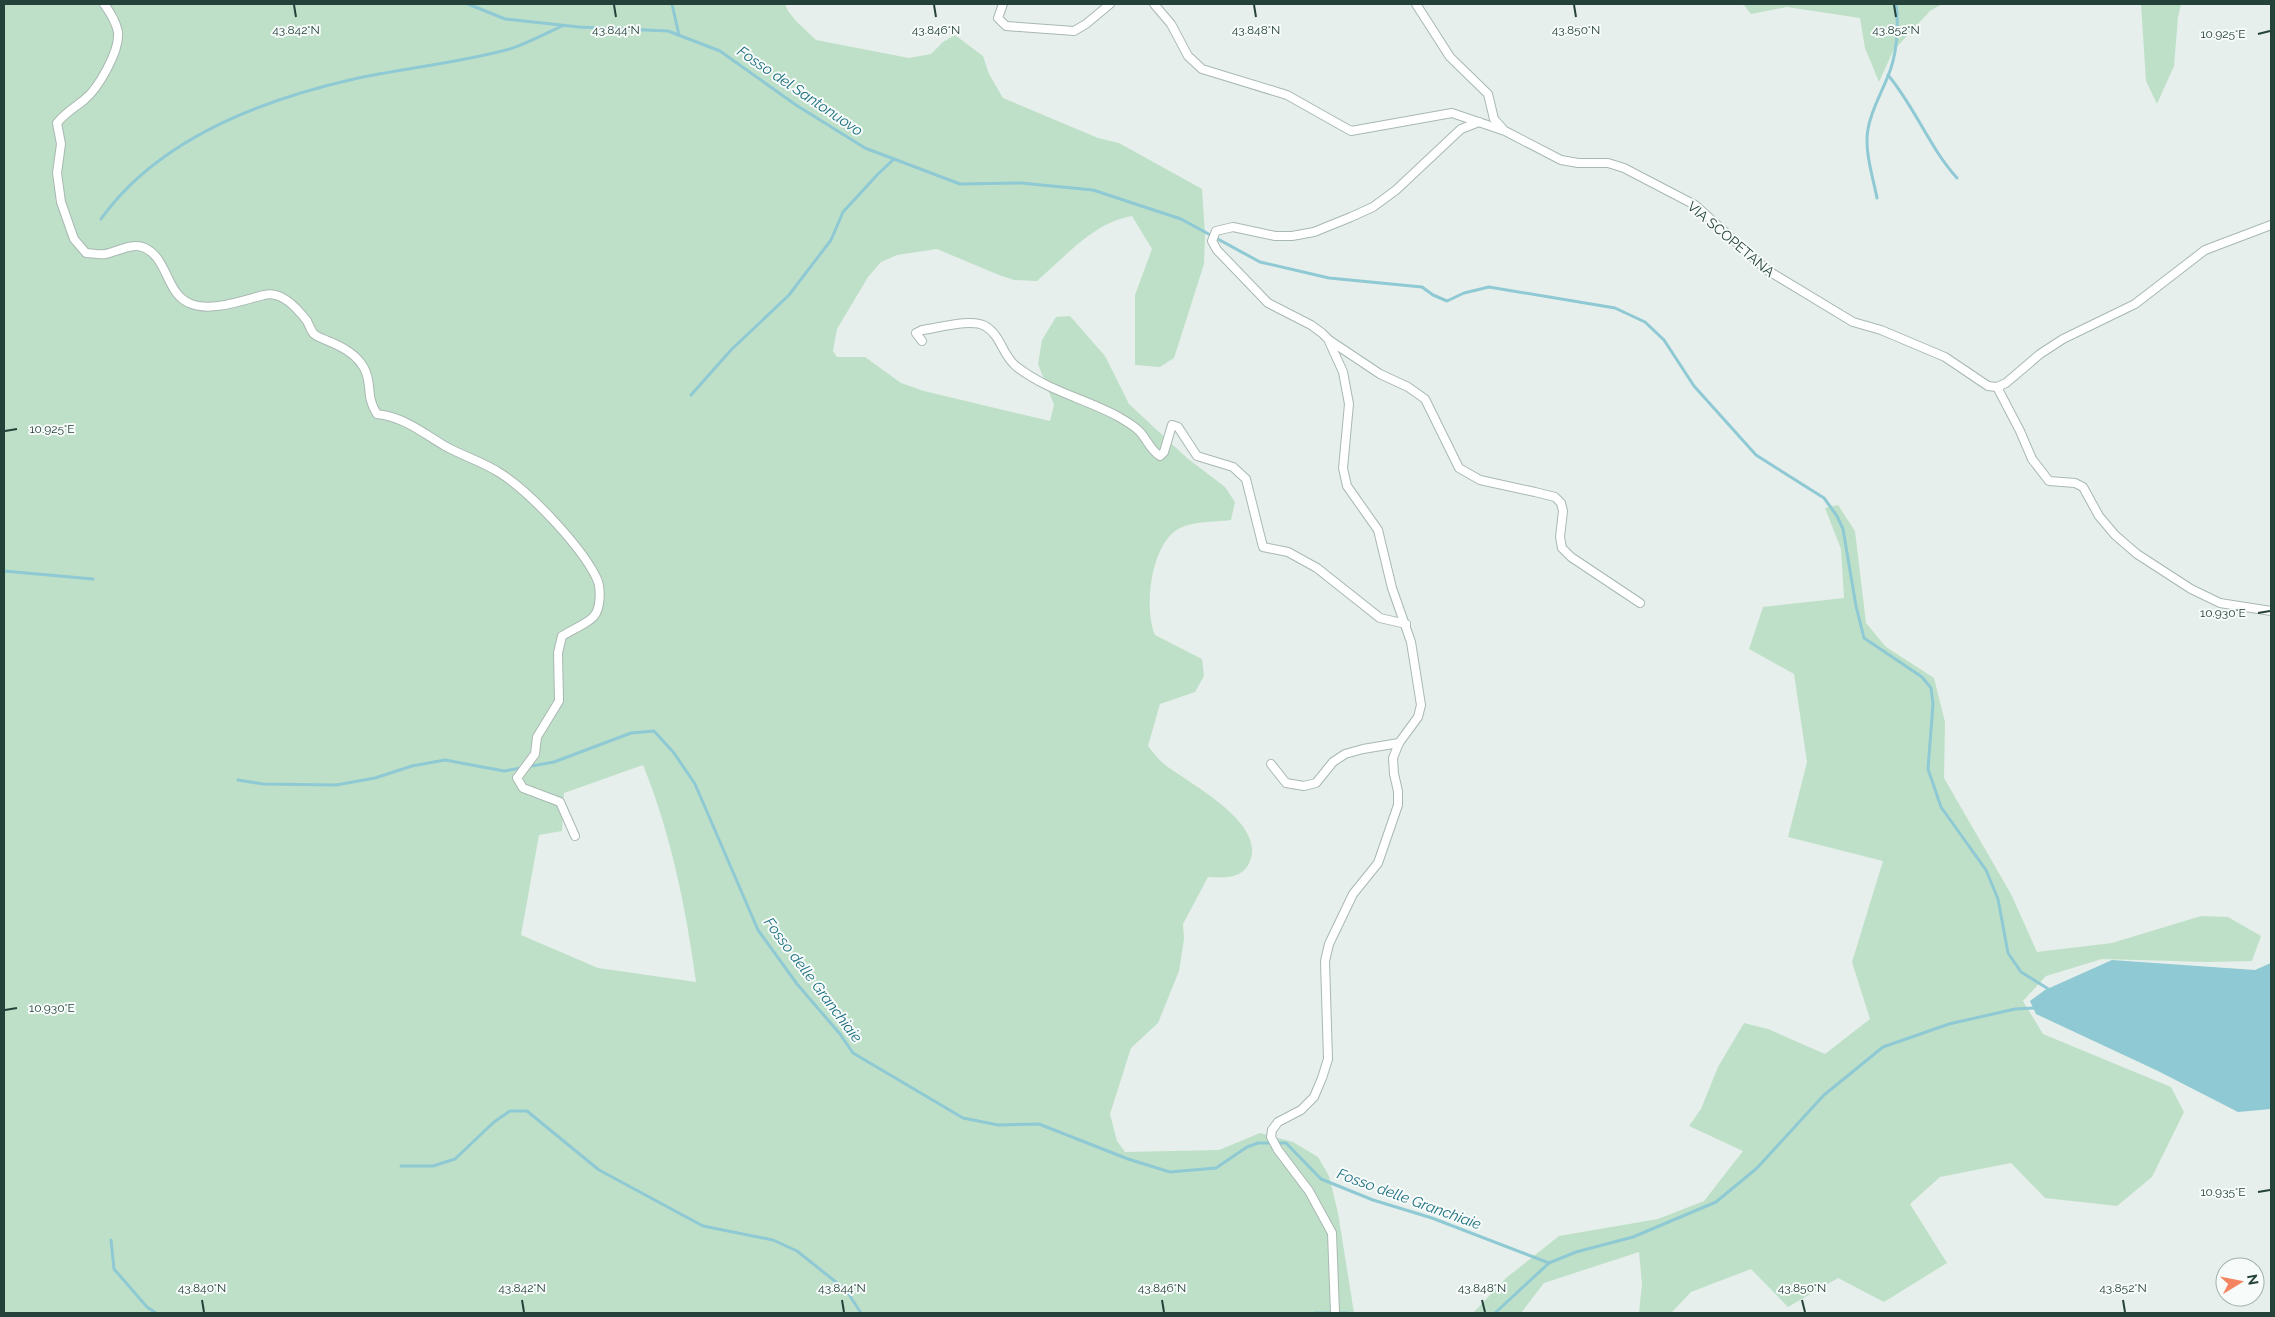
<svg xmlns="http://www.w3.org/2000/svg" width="2275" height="1317" viewBox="0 0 2275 1317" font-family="Raleway,sans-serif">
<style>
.green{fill:#bfe0c8;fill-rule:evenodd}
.water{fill:#8ec9d4}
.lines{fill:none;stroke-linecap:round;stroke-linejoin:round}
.stream{stroke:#8ec9d4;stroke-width:3}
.minor-casing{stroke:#a8b8b2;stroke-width:10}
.minor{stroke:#fff;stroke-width:8}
.ticks{fill:none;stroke:#24423a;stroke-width:2}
.labels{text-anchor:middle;stroke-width:4;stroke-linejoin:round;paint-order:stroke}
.street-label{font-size:14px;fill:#24423a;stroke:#f7fbf9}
.water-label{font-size:15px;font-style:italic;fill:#1c6f80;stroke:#f7fbf9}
.ticks-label{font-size:12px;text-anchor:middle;fill:#24423a;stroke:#f7fbf9;stroke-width:4;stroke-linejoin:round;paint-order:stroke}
</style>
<rect width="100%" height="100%" fill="#e6efeb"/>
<!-- green -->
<g class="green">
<path d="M 4,4 L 785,4 L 788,11 L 796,21 L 816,40 L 909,58 L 931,54 L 943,42 L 955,35 L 983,56 L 989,74 L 1003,98 L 1098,138 L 1119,143 L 1202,189 L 1205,235 L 1204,264 L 1174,358 L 1160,367 L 1135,365 L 1135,295 L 1152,249 L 1132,216 C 1094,222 1065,257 1037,281 L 1014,280 L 999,275 L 937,249 L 897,255 L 881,262 L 868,277 L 837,329 L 833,351 L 837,357 L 865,357 L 901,383 L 924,391 L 1050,421 L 1054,405 L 1038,364 L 1042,340 L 1056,317 L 1070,316 L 1105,356 L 1129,404 L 1187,458 L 1225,487 L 1235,502 L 1231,520 C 1216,522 1199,521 1185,526 C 1151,536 1143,607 1155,635 L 1202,659 L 1204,676 L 1195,692 L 1160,704 L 1148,746 C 1153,752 1158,759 1164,764 C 1188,783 1266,822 1250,861 C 1243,879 1225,878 1208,877 L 1183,924 L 1184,939 L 1179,971 L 1158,1023 L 1131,1048 L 1110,1114 L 1117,1141 L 1125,1152 L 1219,1150 L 1260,1133 L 1293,1142 L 1318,1157 L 1329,1176 L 1338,1213 L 1354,1313 L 4,1313 ZM 643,765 C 671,834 686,908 696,982 L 598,968 L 521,935 L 539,835 L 562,831 L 564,793 Z"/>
<polygon points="1743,4 1942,4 1930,11 1893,51 1879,82 1865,48 1860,18 1787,7 1751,14"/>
<polygon points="2141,4 2181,4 2178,17 2174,66 2157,104 2146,81"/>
<polygon points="1838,505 1855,531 1866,623 1886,647 1934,678 1945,722 1944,778 2011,894 2037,952 2112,943 2201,916 2228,917 2261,936 2252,961 2207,962 2102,959 2046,976 2023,1001 2043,1034 2171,1087 2184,1112 2152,1177 2117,1206 2045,1198 2011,1163 1940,1177 1910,1204 1947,1263 1884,1302 1838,1278 1788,1307 1751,1269 1691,1292 1671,1313 1639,1313 1642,1284 1639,1252 1544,1283 1521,1313 1473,1313 1506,1278 1559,1236 1658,1219 1704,1201 1743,1151 1689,1126 1701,1109 1718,1067 1744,1023 1768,1029 1825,1054 1870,1019 1852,962 1883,861 1788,837 1807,762 1794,674 1749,649 1763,607 1844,598 1841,549 1825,508"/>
</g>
<!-- water -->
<polygon class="water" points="2112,960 2255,970 2271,963 2271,1109 2238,1112 2158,1071 2036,1014 2030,1001 2045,990"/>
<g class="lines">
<!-- stream -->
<g class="stream">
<polyline points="468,4 505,19 579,27 668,31 720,51 796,105 865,148 960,184 1021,183 1093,190 1181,219 1260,262 1329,278 1422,287 1433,295 1447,301 1464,293 1489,287 1615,308 1645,322 1664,340 1694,386 1756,455 1824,498 1837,516 1843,529 1856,606 1864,638 1922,677 1931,688 1933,704 1928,769 1941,807 1986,870 1998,899 2008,953 2021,972 2050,990"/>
<polyline points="672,4 679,35"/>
<path d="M 1888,75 C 1915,107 1929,147 1957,178"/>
<path d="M 1877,198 C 1873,177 1864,151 1868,129 C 1871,110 1881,94 1888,76 C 1897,55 1899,26 1896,4"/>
<path d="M 101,219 C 158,139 261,100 354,79 C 405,68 459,63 510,49 C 528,43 545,34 562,26"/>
<polyline points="691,395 731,350 789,295 831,240 843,212 878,174 894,159"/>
<polyline points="4,571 93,579"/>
<polyline points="238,780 263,784 336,785 375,778 412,766 445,760 504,771 554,762 631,733 654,731 674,753 695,784 758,930 797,984 840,1034 853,1053 963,1118 998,1125 1039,1124 1128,1159 1170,1172 1216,1168 1247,1147 1258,1143 1286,1143 1321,1179 1373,1200 1432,1218 1549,1263 1576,1252 1633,1237 1716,1202 1757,1168 1824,1095 1883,1047 1949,1024 2015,1009 2036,1008"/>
<polyline points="401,1166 433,1166 455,1159 494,1122 510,1111 527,1111 599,1170 703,1226 773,1240 797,1251 846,1290 861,1313"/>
<polyline points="111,1240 114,1269 147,1307 156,1313"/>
<polyline points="1315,1313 1348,1313"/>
<polyline points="1495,1313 1549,1263"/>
</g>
<defs>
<g id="minor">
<path d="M 104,4 C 110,12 116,22 118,32 C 120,51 98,89 84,100 C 73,109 66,112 57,123 L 61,144 L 57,173 L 61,202 L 74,239 L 86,253 C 92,253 99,255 105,254 C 117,252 132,242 145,248 C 168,259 166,293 189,303 C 210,313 243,300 264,295 C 281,290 298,309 307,321 C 309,325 311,331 314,334 C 317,337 324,339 328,341 C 341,346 357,355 364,368 C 373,384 365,396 377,414 C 404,417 423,433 445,446 C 463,456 483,462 500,473 C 530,492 582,547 597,579 C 601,588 601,608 594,616 C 590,622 570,631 562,636 L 558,653 L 559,701 L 537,737 L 535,754 L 517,778 L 523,788 L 560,802 L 575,836"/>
<polyline points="1003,4 998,18 1006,26 1074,31 1086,24 1110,4"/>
<polyline points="1154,4 1171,24 1188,56 1202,69 1287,95 1351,131 1452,113 1505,131 1561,160 1578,163 1608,163 1624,168 1695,205 1767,270 1853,322 1881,330 1945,357 1988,386 1997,387 2006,383 2040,354 2063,339 2135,304 2205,250 2271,225"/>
<polyline points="1416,4 1450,57 1488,94 1494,119 1503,129"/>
<polyline points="1329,340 1380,374 1408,387 1425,399 1459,468 1480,480 1535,492 1555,497 1561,503 1563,511 1560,537 1562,548 1571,557 1640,603"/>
<path d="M 922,341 L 916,333 L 922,330 C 938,328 972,318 985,326 C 1002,336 1002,356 1017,367 C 1048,391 1086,399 1119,417 C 1125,421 1133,425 1138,430 C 1147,438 1149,449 1160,456 L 1164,452 L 1172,425 L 1178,427 L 1197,456 L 1233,467 L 1246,479 L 1263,547 L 1288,552 L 1317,568 L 1380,618 L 1406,624"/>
<polyline points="1997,387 2020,431 2032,459 2049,481 2075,483 2083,487 2099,516 2115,535 2137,554 2191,589 2220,603 2271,611"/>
<polyline points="1271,764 1286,783 1304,786 1316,783 1333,762 1345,754 1363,749 1399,743"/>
<polyline points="1335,1313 1332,1233 1309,1191 1278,1150 1271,1137 1272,1130 1278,1122 1301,1110 1314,1097 1322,1078 1328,1059 1325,961 1329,944 1353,894 1378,863 1398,805 1398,791 1394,774 1393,758 1399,743 1418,717 1421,705 1411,642 1392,588 1378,530 1347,486 1343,468 1349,404 1343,372 1328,339 1322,333 1311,325 1268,303 1217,250 1212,241 1216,231 1233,227 1275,236 1292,236 1314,232 1351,217 1373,207 1396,190 1461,129 1479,122"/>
</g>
</defs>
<!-- minor casing -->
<use href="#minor" class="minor-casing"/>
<!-- minor -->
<use href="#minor" class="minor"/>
</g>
<!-- ticks -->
<path class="ticks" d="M 294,5 L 296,17M 614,5 L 616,17M 934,5 L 936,17M 1254,5 L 1256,17M 1574,5 L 1576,17M 1894,5 L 1896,17M 2258,34 L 2270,31M 5,431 L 17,429M 2258,613 L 2270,611M 5,1010 L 17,1008M 2258,1192 L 2270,1190M 202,1300 L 204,1312M 522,1300 L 524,1312M 842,1300 L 844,1312M 1162,1300 L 1164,1312M 1482,1300 L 1485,1312M 1802,1300 L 1805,1312M 2123,1300 L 2125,1312"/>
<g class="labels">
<!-- street labels -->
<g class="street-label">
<text transform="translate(1731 239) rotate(40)" y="5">VIA SCOPETANA</text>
</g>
<!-- water labels -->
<g class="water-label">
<text transform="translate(800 91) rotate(34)" y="5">Fosso del Santonuovo</text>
<text transform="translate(813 980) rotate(53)" y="5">Fosso delle Granchiaie</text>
<text transform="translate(1409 1199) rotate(20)" y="5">Fosso delle Granchiaie</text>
</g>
</g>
<g class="ticks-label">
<text x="296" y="34">43.842°N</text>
<text x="616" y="34">43.844°N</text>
<text x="936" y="34">43.846°N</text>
<text x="1256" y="34">43.848°N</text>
<text x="1576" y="34">43.850°N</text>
<text x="1896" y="34">43.852°N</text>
<text x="2223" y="38">10.925°E</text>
<text x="52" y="433">10.925°E</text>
<text x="2223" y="617">10.930°E</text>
<text x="52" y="1012">10.930°E</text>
<text x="2223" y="1196">10.935°E</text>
<text x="202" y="1292">43.840°N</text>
<text x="522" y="1292">43.842°N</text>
<text x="842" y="1292">43.844°N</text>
<text x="1162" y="1292">43.846°N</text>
<text x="1482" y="1292">43.848°N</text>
<text x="1802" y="1292">43.850°N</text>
<text x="2123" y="1292">43.852°N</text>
</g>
<!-- border -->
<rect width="2275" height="1317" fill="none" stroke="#24423a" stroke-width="10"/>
<!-- north arrow -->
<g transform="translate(2240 1282) rotate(80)"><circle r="24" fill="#f7fbf9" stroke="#a3b1ad"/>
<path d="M0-4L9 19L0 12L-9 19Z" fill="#f4845f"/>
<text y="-8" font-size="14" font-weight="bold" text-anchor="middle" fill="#24423a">N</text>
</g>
</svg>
